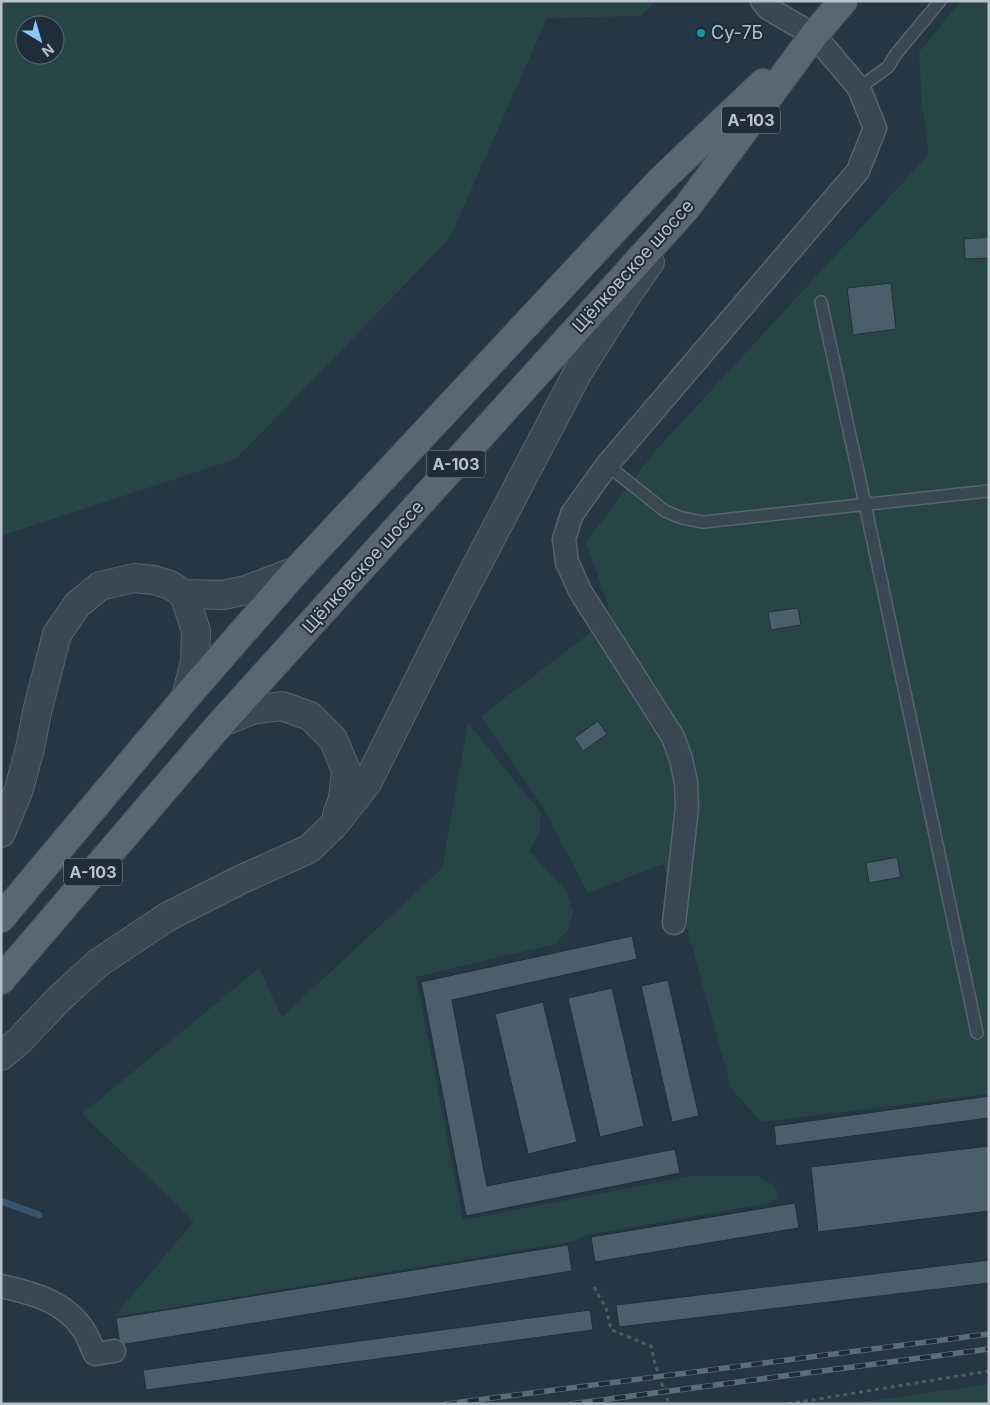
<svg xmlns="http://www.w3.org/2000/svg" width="990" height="1405" viewBox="0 0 990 1405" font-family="Inter,sans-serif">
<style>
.green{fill:#274544;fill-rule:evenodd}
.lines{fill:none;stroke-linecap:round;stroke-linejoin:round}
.stream{stroke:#38556c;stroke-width:7}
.building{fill:#4b5e6c;stroke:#202f3b}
.service-casing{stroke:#586570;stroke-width:14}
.minor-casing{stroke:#586570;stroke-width:25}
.tertiary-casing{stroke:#586570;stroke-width:30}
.primary-casing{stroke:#43515c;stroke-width:30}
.path{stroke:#476262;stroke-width:3;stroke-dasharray:4 4;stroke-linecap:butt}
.service{stroke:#3a4853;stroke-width:11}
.minor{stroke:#3a4853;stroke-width:22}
.tertiary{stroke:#3a4853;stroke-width:28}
.primary{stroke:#586773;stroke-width:28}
.rail-casing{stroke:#5b6c7a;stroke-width:5.5}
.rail{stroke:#1e2d39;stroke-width:4;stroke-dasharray:11;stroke-linecap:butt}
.culture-dot{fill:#0f9aa8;stroke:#1e2d39;stroke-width:2}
.labels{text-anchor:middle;stroke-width:4;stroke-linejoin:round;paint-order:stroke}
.shield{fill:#1e2d39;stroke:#8995a1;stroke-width:1}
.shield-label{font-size:16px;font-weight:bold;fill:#b7c2cd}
.poi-label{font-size:18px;fill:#b7c2cd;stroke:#1e2d39;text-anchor:start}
.street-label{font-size:18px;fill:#b7c2cd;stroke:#1e2d39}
</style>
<rect width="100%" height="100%" fill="#253644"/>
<!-- green -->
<g class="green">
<path d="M 1,1 L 656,1 L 641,16 L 547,18 L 450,238 L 236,459 L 1,536 ZM 25,25 L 55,25 L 55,55 L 25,55 Z"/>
<polygon points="961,1 989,1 989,1094 761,1122 731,1088 684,917 663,864 588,893 544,809 481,716 612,616 586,542 656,450 929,154 922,107 919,52"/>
<polygon points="468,723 541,813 540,833 529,851 567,892 573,912 569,928 556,944 416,977 463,1220 690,1176 757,1176 774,1186 777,1191 777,1197 771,1203 587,1235 570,1242 114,1317 194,1221 82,1114 259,968 282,1017 442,868"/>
<polygon points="989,1384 989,1404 850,1404 863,1402"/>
</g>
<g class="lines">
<!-- stream -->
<polyline class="stream" points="1,1201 39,1215"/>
</g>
<!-- building -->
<g class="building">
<polygon points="989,237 989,258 965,259 964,239"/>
<polygon points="891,283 896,329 853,335 847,288"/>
<polygon points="798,608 801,625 771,630 768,612"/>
<polygon points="598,721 607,734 583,751 574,738"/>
<polygon points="897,857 901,877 869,883 866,863"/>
<polygon points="632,936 637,959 452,1000 487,1186 675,1149 680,1173 466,1216 421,982"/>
<polygon points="668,980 699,1116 672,1122 641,986"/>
<polygon points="612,988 644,1126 600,1137 568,998"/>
<polygon points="543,1002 577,1142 528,1154 495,1014"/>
<polygon points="989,1096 989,1118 776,1146 774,1126"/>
<polygon points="989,1146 989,1211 818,1232 811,1167"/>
<polygon points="795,1203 799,1228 595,1262 591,1237"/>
<polygon points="568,1245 572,1271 120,1345 116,1318"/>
<polygon points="989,1260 989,1283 619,1327 616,1305"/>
<polygon points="590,1310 593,1330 146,1390 143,1370"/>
</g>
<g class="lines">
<defs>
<g id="service">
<polyline points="859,88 888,67 896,54 940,1"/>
<polyline points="821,302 865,504 977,1033"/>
<polyline points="607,465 665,511 682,518 703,522 989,491"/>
</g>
<g id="minor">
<polyline points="674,923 687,807 686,783 681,759 673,737 580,591 567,562 564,539 572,514 607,465 858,171 875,128 859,88 814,35 769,9 762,1"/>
<path d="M 1,1286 C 32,1293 64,1301 83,1329 C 88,1336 91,1346 95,1354 L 114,1351"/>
</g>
<g id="tertiary">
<polyline points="184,594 196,631 195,662 186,697"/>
<polyline points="223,722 252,710 282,706 310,716 333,739 346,770 343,799 337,815"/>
<polyline points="1,833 19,789 30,748 37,712 57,634 77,605 100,586 134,578 154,580 170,585 184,594 223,595 246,590 296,571"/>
<polyline points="1,1056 19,1041 58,1000 98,963 167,917 242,879 309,849 333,826 367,783 457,603 578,372 627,295 650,262"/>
</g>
<g id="primary">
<polyline points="1,918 186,697 296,571 660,181 763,83"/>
<polyline points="1,980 215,730 688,206 814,35 843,1"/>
</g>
</defs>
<!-- service casing -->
<use href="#service" class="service-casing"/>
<!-- minor casing -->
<use href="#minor" class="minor-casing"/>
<!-- tertiary casing -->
<use href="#tertiary" class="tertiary-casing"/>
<!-- primary casing -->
<use href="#primary" class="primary-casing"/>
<!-- path -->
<g class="path">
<polyline points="594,1287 606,1308 611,1330 651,1346 655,1364 669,1404"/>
<polyline points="788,1404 989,1371"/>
</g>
<!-- service -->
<use href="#service" class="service"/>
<!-- minor -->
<use href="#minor" class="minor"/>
<!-- tertiary -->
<use href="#tertiary" class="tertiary"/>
<!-- primary -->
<use href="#primary" class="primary"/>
<defs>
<g id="rail">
<polyline points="446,1404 989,1334"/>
<polyline points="571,1404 989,1349"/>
</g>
</defs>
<!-- rail casing -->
<use href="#rail" class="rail-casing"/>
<!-- rail -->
<use href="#rail" class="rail"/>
</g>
<!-- markers -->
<circle class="culture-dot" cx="701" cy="33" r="5"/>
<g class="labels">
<!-- shield labels -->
<g class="shield">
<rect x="722" y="106.5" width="58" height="27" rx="4"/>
<rect x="427" y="450.5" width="58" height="27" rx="4"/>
<rect x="64" y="858.5" width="58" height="27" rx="4"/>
</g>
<g class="shield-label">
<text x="751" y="126">А-103</text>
<text x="456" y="470">А-103</text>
<text x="93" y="878">А-103</text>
</g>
<!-- poi labels -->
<g class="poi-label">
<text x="711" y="39">Су-7Б</text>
</g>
<!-- street labels -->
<g class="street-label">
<text transform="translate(633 266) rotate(-48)" y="6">Щёлковское шоссе</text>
<text transform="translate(363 567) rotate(-48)" y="6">Щёлковское шоссе</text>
</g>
</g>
<!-- border -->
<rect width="990" height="1405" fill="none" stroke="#b7c2cd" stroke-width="5"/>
<!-- north arrow -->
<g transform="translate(40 40) rotate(142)"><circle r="24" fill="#1e2d39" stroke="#5b6974"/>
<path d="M0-4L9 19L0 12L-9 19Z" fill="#8bc7fe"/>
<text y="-8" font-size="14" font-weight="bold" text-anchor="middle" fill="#b7c2cd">N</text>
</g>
</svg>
